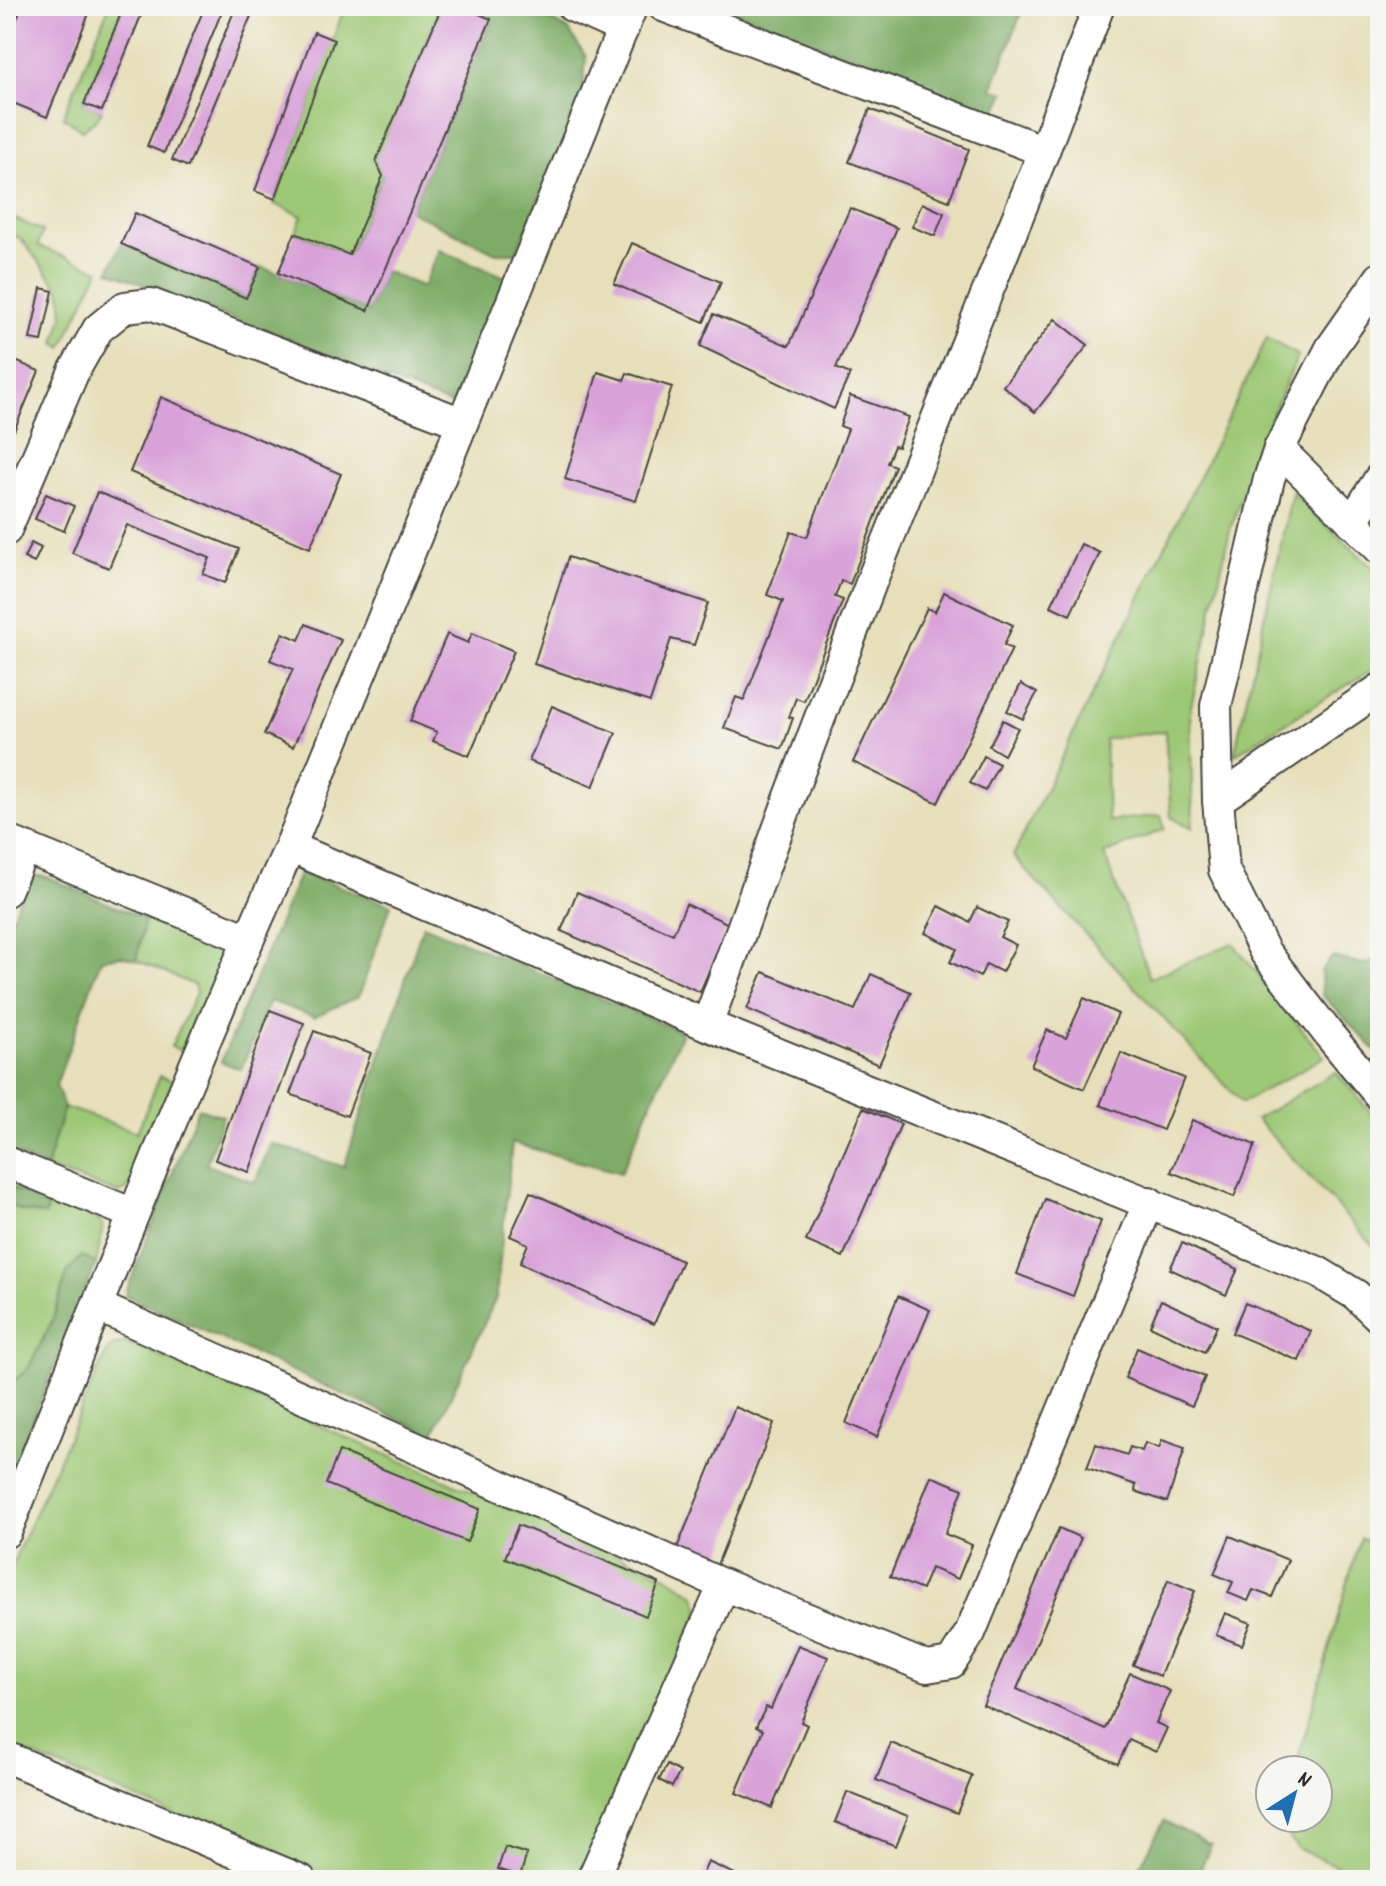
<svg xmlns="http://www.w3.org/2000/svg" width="1386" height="1886" viewBox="0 0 1386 1886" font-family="Dekko,sans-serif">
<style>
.green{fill:#9dc875;stroke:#647a50;stroke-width:2}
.forest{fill:#7eac66;stroke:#546c48;stroke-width:2}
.building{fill:#d9a2d9}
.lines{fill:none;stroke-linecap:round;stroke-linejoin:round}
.minor-casing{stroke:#474640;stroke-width:34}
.minor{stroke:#fff;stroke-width:30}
</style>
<rect width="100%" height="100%" fill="#f6f6f2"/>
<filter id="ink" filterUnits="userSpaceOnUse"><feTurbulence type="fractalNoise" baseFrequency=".0125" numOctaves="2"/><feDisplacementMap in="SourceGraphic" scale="16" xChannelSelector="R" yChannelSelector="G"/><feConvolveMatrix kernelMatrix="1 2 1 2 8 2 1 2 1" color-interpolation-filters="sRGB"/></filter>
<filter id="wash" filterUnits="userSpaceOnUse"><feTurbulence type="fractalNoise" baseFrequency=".006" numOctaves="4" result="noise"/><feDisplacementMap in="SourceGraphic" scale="32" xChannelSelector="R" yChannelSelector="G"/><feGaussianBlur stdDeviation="1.8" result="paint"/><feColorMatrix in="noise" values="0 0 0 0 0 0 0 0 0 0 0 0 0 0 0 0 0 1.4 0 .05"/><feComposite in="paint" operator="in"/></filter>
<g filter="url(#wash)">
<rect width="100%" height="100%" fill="#e7dfba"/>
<!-- green -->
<g class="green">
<polygon points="109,6 124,6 84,103 102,111 95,121 82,130 63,117"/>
<polygon points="345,6 442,6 377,161 383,176 349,255 295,233 302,216 274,204"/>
<polygon points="6,215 43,231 38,246 99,270 62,348 55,343 63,317 61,291 20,238 6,232"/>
<polygon points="1267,338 1298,356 1260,442 1230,530 1190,711 1193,828 1171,817 1165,731 1105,739 1108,821 1161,815 1165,829 1104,854 1150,978 1233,943 1324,1057 1242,1103 1013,856"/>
<polygon points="1292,493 1380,574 1380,665 1234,755"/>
<polygon points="145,919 217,945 223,951 223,960 186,1052 171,1047 196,993 194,985 136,960"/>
<polygon points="1336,1072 1380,1123 1380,1253 1256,1119"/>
<polygon points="160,1076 173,1081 132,1183 126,1190 119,1193 46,1168 64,1107 137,1132"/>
<polygon points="6,1181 99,1220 103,1226 96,1264 82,1256 67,1273 53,1319 28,1369 12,1382 6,1383 6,1204 25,1212 48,1203 6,1186"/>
<polygon points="126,1342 667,1576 695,1595 700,1611 578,1880 332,1880 6,1744 6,1578 102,1362 110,1347"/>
<polygon points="1360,1538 1380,1545 1380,1880 1369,1880 1298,1849 1279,1824 1281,1818 1318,1818 1318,1770 1295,1770"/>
</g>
<!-- forest -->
<g class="forest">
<polygon points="6,6 22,6 6,45"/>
<polygon points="461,6 515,6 531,11 568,29 586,57 582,101 516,253 496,253 410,211 491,20"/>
<polygon points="720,6 1024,6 992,89 1005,92 995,114"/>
<polygon points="121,244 246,298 260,267 278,273 368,311 385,271 423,287 439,250 508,278 452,405 109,271"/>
<polygon points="300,872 391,905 359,996 314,1017 270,1001 241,1069 221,1062"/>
<polygon points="32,876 44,876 145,919 136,960 121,956 101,959 56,1085 64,1107 46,1168 6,1150 6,932 25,885"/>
<polygon points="423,925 682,1032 621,1173 512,1143 496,1298 433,1435 125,1295 198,1108 223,1116 206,1165 255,1182 271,1143 344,1167"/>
<polygon points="1332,957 1364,964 1380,957 1380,1055 1322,995 1321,971"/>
<polygon points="6,1186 48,1203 46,1215 25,1212 6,1204"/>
<polygon points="82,1256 96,1264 6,1485 6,1383 12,1382 28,1369 53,1319 67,1273"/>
<polygon points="1164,1821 1211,1845 1200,1870 1224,1880 1133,1880"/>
</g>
<g id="blocks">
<!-- building -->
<g class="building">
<polygon points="22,6 92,6 47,117 6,100 6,45"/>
<polygon points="124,6 145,6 102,111 84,104"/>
<polygon points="205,6 224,6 164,153 147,146"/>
<polygon points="442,6 461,6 491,19 368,311 278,273 295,233 349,255 383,176 376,161"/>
<polygon points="235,9 251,16 188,167 172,160"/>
<polygon points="314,32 334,40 275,199 255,191"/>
<polygon points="870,109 969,149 949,201 849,162"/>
<polygon points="922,203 944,213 935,236 912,227"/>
<polygon points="850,208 897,228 836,368 850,374 834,409 700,346 714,314 789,346"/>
<polygon points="135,213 260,267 246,298 121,244"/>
<polygon points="632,243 721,282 704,322 614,284"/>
<polygon points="41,288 53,291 42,341 30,339"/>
<polygon points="1055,319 1088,345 1035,412 1003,386"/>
<polygon points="6,357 39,371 6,450"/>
<polygon points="598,372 624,380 627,373 672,387 636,501 565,479"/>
<polygon points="850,396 909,417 898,447 894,446 887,463 895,466 850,584 841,581 835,597 843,600 804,701 796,698 789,717 793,718 782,749 724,728 736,697 744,700 783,601 767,595 791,532 807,537 848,429 840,426"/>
<polygon points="161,397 341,474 310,548 130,472"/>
<polygon points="97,492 239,549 225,583 203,574 210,558 127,525 109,568 72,553"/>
<polygon points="46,494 74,506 64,531 35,519"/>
<polygon points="31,543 41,548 34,563 24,558"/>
<polygon points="1081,544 1100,553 1070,615 1051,606"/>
<polygon points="568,557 708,603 694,645 671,639 650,702 534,664"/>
<polygon points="944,592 1013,625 1004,645 1012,649 938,803 853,762 927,608 935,612"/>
<polygon points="306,624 341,640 293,747 264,734 293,669 270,660 283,633 299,640"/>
<polygon points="472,633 514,651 469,756 433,741 437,732 410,721 447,634 468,643"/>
<polygon points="1021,684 1037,693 1023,719 1007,711"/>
<polygon points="552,706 616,733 593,787 529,761"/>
<polygon points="1003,720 1018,728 1004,755 989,746"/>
<polygon points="984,756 999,764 985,791 970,783"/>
<polygon points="577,892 673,934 686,904 729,924 700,992 561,931"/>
<polygon points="939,906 970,922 977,907 1008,922 1000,937 1016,945 1002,972 986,964 980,977 950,962 957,949 925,933"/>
<polygon points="763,972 855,1010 871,974 911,992 879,1065 747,1009"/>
<polygon points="1084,998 1118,1014 1084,1089 1031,1066 1047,1030 1066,1038"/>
<polygon points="270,1010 304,1023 249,1172 215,1160"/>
<polygon points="314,1031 371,1053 347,1116 290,1094"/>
<polygon points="1121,1053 1184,1078 1163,1130 1100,1105"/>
<polygon points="863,1108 901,1124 843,1257 806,1241"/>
<polygon points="1192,1120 1255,1145 1234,1197 1171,1172"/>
<polygon points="530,1192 682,1261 654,1324 520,1263 528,1244 510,1236"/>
<polygon points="1045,1199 1101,1221 1073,1296 1017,1274"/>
<polygon points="1182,1243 1238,1269 1226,1295 1170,1269"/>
<polygon points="898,1296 930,1310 877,1437 846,1423"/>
<polygon points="1161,1300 1217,1326 1205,1352 1150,1326"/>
<polygon points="1245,1303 1311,1331 1299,1361 1232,1333"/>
<polygon points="1137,1348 1205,1377 1192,1406 1125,1378"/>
<polygon points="735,1407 774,1423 717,1565 677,1548"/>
<polygon points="1162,1440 1185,1448 1167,1502 1135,1491 1136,1485 1087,1468 1096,1444 1127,1455 1130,1447 1142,1451 1145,1443 1159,1448"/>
<polygon points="339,1451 480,1509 467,1542 326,1484"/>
<polygon points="931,1476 963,1489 945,1534 972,1545 958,1579 931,1568 922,1590 890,1577"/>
<polygon points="518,1525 659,1583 646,1616 505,1558"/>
<polygon points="1059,1528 1081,1538 1017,1689 1105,1729 1130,1673 1170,1691 1156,1723 1167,1728 1156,1752 1129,1740 1118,1764 983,1705"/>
<polygon points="1230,1536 1288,1560 1272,1597 1253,1590 1248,1601 1228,1593 1233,1582 1214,1574"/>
<polygon points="1168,1580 1195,1591 1160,1676 1133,1665"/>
<polygon points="1225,1613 1251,1623 1242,1645 1216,1635"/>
<polygon points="798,1645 828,1657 801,1722 807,1725 772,1808 736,1793 763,1730 756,1727 766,1707 771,1709"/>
<polygon points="891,1743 972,1776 957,1813 876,1780"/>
<polygon points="667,1765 680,1772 672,1787 659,1780"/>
<polygon points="847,1792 908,1816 896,1846 835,1822"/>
<polygon points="505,1847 527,1854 520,1876 498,1869"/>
<polygon points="708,1862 748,1880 700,1880"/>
</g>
</g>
</g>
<g filter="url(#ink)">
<use href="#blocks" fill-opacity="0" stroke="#474640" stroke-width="2"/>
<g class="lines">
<defs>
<g id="minor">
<polyline points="572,6 623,29"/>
<polyline points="663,6 1044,151"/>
<polyline points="1380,278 1331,348 1279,449 1269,479 1216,706 1218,800 1224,870 1265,952 1330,1036 1380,1096"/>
<polyline points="1279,449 1380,549"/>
<polyline points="1352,522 1380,478"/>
<polyline points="6,530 74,371 98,329 125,307 151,304 462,423"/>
<polyline points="1218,800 1380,689"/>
<polyline points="6,840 248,939"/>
<polyline points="290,847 707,1025 1318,1272 1356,1295 1380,1318"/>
<polyline points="6,891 24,848"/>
<polyline points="707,1025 789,799 874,575 1044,151 1099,6"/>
<polyline points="6,1162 133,1214"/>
<polyline points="97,1306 724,1585 927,1667 951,1663 970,1633 1149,1202"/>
<path d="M 6,1532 C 99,1303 187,1072 290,847 L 632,6"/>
<polyline points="6,1757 301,1880"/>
<polyline points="592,1880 724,1585"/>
</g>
</defs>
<!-- minor casing -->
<use href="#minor" class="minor-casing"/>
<!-- minor -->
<use href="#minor" class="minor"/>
</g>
</g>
<!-- margin -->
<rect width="1386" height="1886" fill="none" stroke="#f6f6f2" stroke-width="32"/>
<!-- north arrow -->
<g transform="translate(1294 1794) rotate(36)"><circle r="38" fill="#f6f6f2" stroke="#a5a5a2" stroke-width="2"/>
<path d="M0-6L14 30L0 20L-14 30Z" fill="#1f6fb2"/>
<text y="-12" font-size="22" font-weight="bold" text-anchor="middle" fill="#2b2b2b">N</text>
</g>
</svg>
